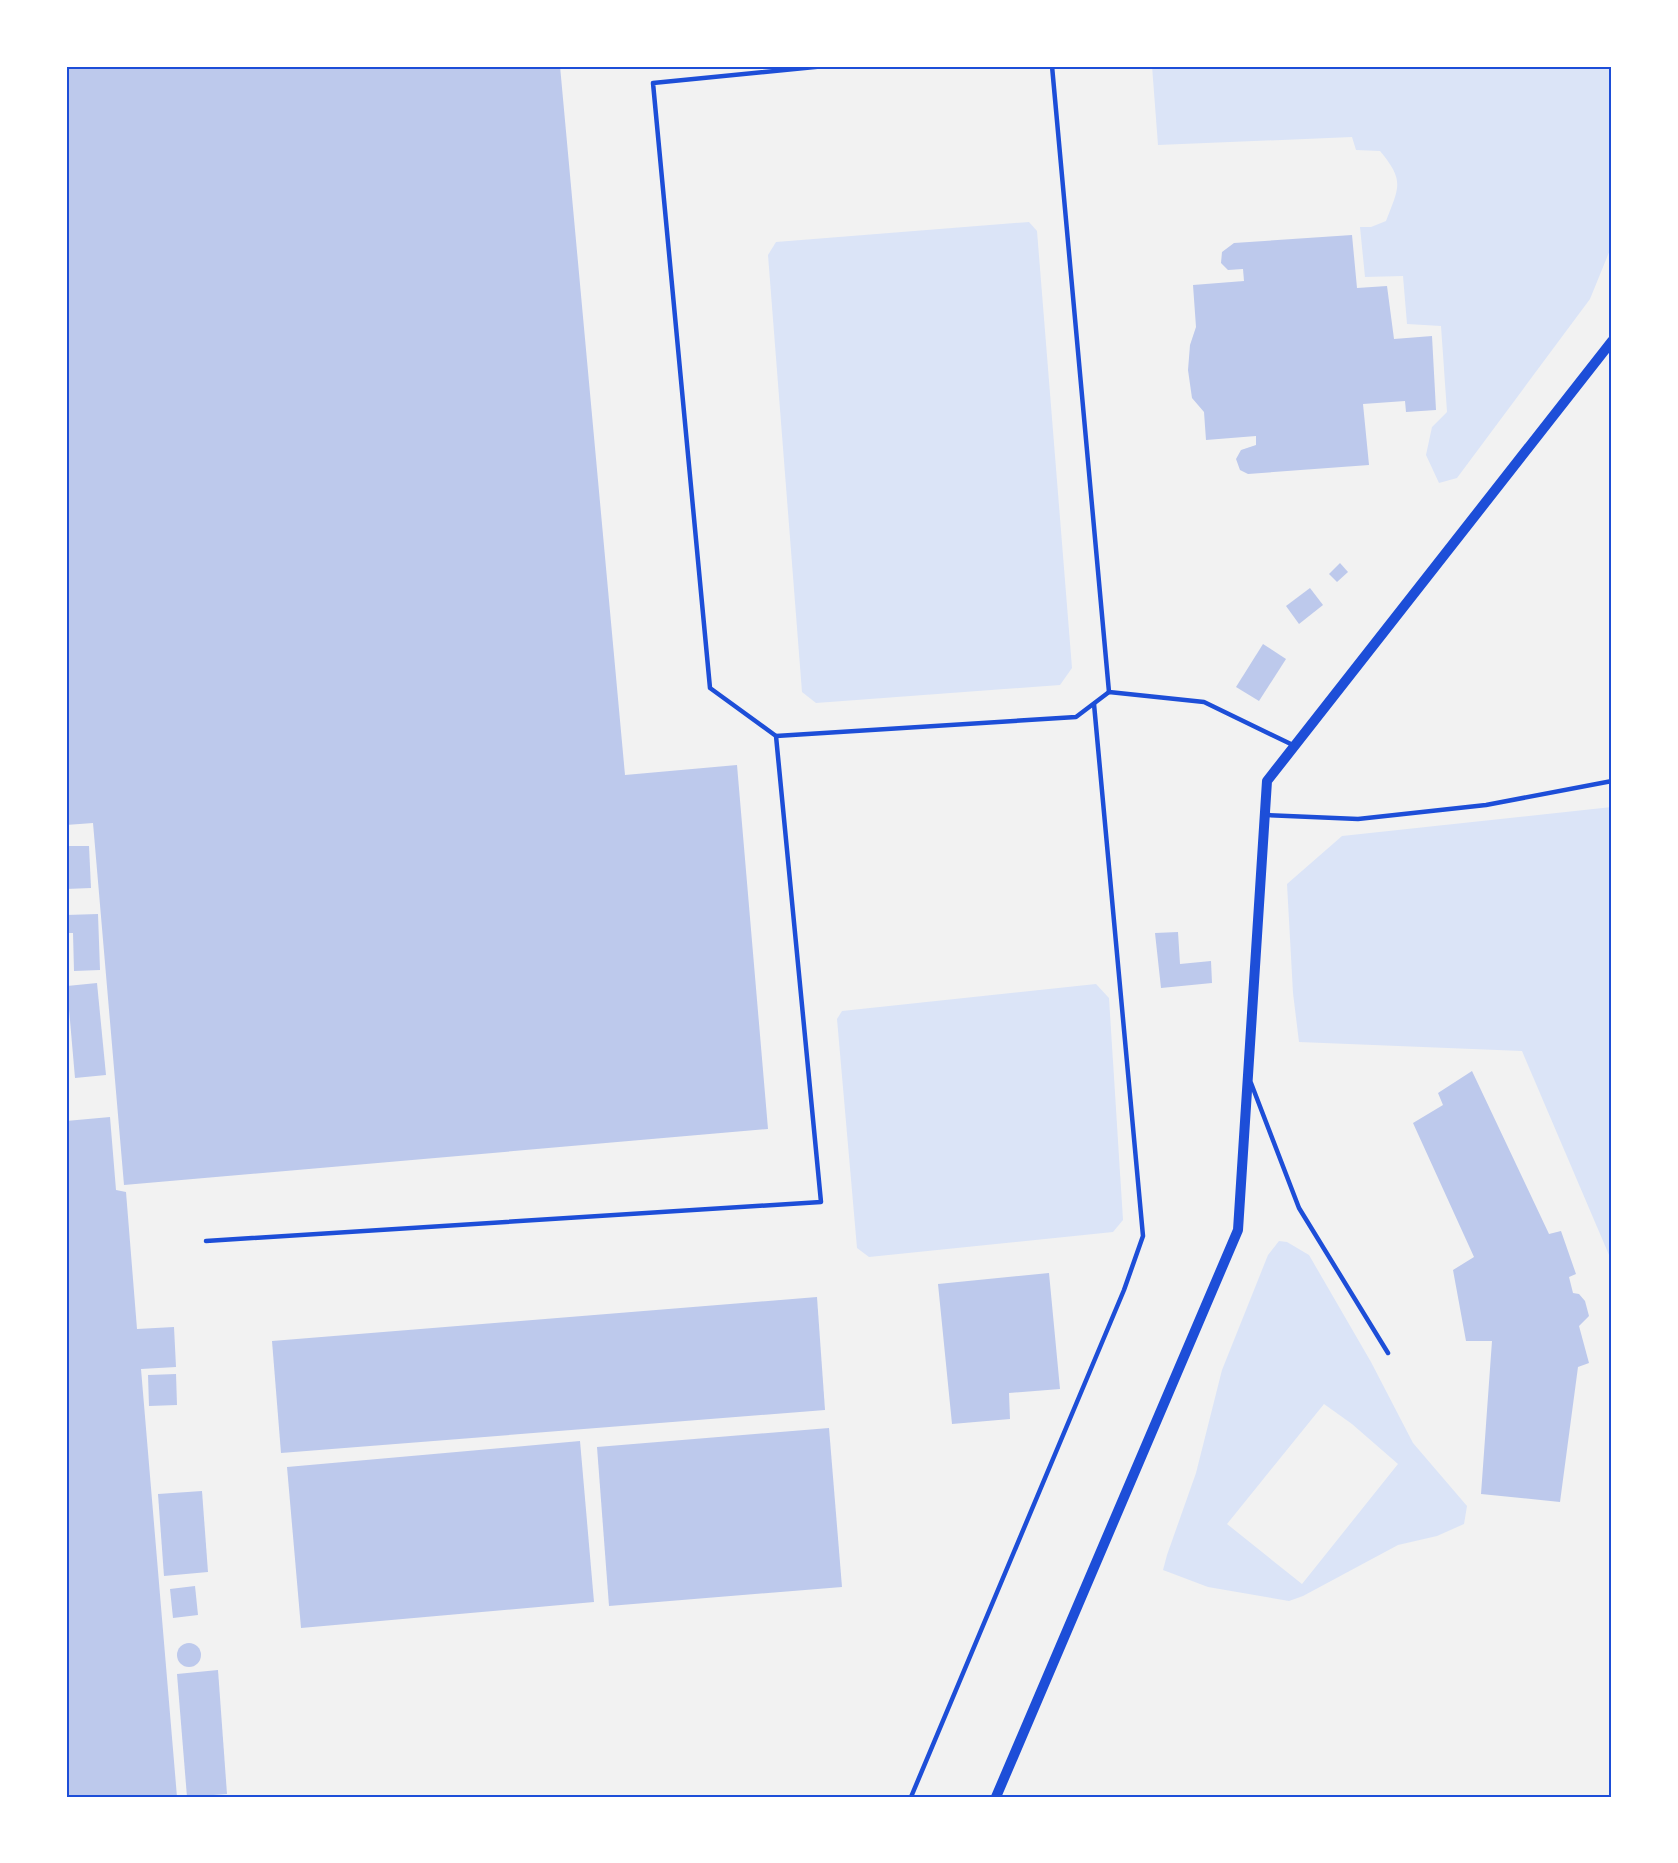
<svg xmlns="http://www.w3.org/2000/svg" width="1678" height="1863" viewBox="0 0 1678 1863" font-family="'DM Sans',sans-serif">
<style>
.green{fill:#dbe4f7;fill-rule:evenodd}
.building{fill:#bdc9ec}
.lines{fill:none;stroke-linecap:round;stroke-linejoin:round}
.service{stroke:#1d4ed8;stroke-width:4.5}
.tertiary{stroke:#1d4ed8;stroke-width:10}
.neatline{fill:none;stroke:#1d4ed8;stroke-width:2}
</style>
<rect width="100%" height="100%" fill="#f2f2f2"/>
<!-- green -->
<g class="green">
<path d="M 1152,66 L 1612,66 L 1612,245 L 1590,299 L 1457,478 L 1439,483 L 1426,455 L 1432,427 L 1447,412 L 1441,326 L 1407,324 L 1403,276 L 1365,277 L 1360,227 L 1371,227 L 1386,221 C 1399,187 1405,181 1380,151 L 1356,150 L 1352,137 L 1158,145 Z"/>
<polygon points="1029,222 1037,231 1072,668 1060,685 816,703 802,692 768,255 776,242"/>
<polygon points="1612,807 1612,1262 1522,1051 1299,1042 1293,993 1287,884 1342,836"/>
<polygon points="1096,984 1109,998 1123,1220 1113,1232 869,1257 857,1248 837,1019 842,1011"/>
<path d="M 1279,1241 L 1287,1242 L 1309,1255 L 1371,1362 L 1413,1443 L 1467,1506 L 1464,1524 L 1437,1536 L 1398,1545 L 1303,1596 L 1289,1601 L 1208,1587 L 1163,1570 L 1167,1555 L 1196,1473 L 1222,1370 L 1268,1255 ZM 1324,1404 L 1352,1424 L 1398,1464 L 1302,1584 L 1227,1524 Z"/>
</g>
<!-- building -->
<g class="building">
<polygon points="66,66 560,66 625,775 737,765 768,1129 124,1185 93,823 66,825"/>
<polygon points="1352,235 1357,288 1387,286 1394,339 1432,336 1436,410 1406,412 1405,401 1363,404 1369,465 1248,474 1240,470 1236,459 1241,450 1256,445 1256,436 1206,440 1204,412 1192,398 1188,370 1190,345 1196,327 1193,285 1244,281 1243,269 1228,270 1221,263 1222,252 1234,243"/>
<polygon points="1340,563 1348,572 1337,582 1329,574"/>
<polygon points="1310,588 1323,605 1299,624 1286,606"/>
<polygon points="1263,644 1286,659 1259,701 1236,687"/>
<polygon points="66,846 89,846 91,888 66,889"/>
<polygon points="98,914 100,970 74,971 73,933 66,933 66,915"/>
<polygon points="1178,932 1180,964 1211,961 1212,983 1161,988 1155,933"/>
<polygon points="97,983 106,1075 75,1078 67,986"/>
<polygon points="1472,1071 1549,1234 1561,1231 1576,1274 1569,1277 1573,1293 1579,1294 1585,1301 1589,1316 1579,1326 1589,1363 1578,1367 1560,1502 1481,1494 1492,1341 1466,1341 1453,1270 1474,1257 1413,1123 1443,1105 1438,1093"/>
<polygon points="110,1117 116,1190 126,1192 137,1329 174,1327 176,1367 141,1369 177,1797 66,1797 66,1121"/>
<polygon points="1049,1273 1060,1389 1009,1393 1010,1419 952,1424 938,1284"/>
<polygon points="817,1297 825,1410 281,1453 272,1341"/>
<polygon points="176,1374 177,1405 149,1406 148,1375"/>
<polygon points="829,1428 842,1587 609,1606 597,1447"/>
<polygon points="580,1441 594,1602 301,1628 287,1467"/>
<polygon points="202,1491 208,1572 164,1576 158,1494"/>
<polygon points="195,1586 198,1615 173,1618 170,1589"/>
<circle cx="189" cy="1655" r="12"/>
<polygon points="218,1670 227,1794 187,1797 177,1674"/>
</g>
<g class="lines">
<!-- service -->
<g class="service">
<polyline points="1052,66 1109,692"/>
<polyline points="776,736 1076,717 1109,692 1204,702 1295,746"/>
<polyline points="1266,815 1358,819 1486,805 1612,781"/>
<polyline points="1251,1083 1299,1208 1388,1353"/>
<polyline points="206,1241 821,1202 776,736 710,688 653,83 825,66"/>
<polyline points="911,1797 1124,1290 1143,1236 1094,704"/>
</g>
<!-- tertiary -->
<polyline class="tertiary" points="996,1797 1238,1230 1267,781 1612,341"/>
</g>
<!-- border -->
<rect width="1678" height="1863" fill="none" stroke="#ffffff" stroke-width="135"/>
<rect x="68" y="68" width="1542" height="1728" class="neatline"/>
</svg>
